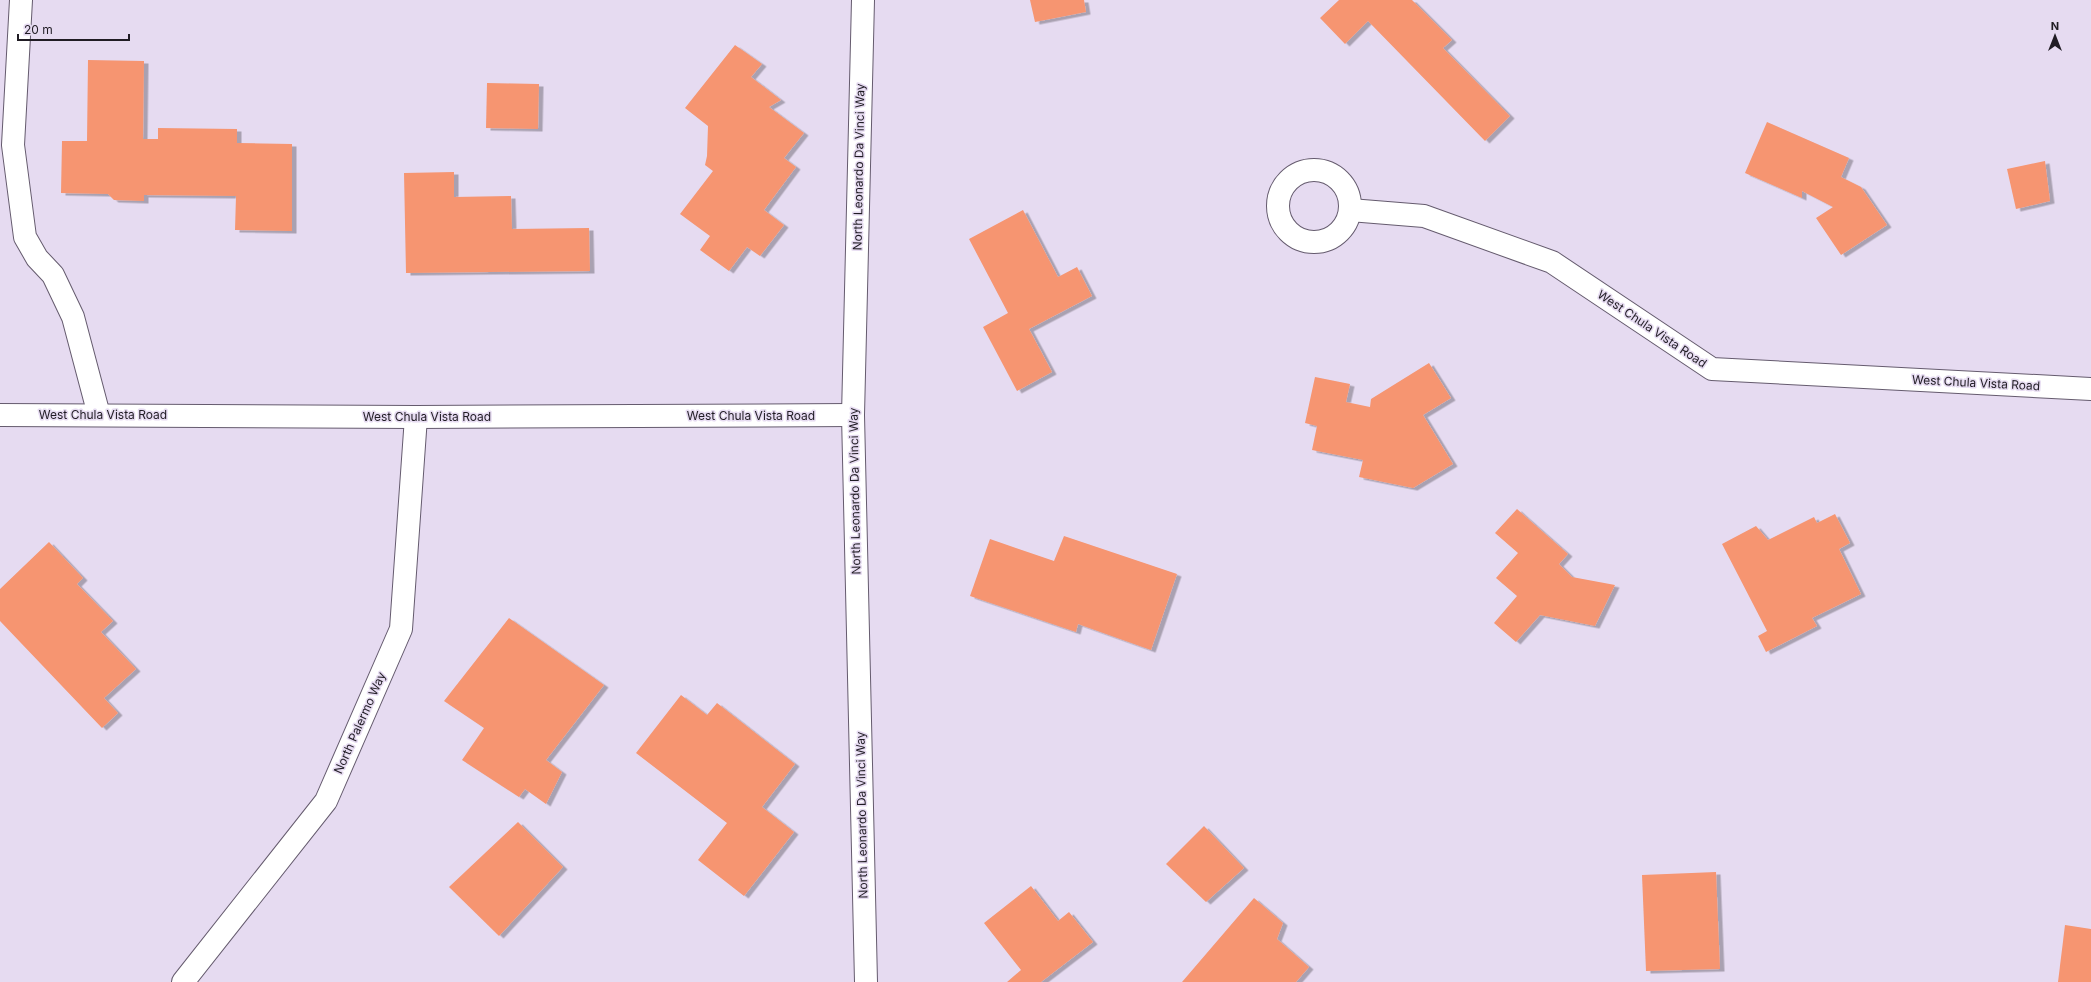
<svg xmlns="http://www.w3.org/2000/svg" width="2091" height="982" viewBox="0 0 2091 982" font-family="Inter,sans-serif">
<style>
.building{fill:#f69571;filter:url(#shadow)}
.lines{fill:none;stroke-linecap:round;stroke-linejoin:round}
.minor-casing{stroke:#655b6e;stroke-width:24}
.minor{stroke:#fff;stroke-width:22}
.labels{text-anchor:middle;stroke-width:3;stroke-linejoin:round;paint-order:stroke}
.street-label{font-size:12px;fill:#201c24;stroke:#e6dbf1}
</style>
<defs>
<filter id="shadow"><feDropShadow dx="4.5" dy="2.5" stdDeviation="0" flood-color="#0004"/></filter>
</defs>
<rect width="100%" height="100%" fill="#e6dbf1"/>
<!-- building -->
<g class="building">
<polygon points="1030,0 1084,0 1086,12 1035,22"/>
<polygon points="1339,0 1412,0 1452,40 1443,48 1510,116 1485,141 1368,21 1345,44 1320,18"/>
<polygon points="735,45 762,64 751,77 781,100 769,107 804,133 784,158 796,167 764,210 784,225 760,256 747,247 729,271 700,250 710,236 680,214 713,171 705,165 707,156 708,126 685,108"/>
<polygon points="88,60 144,61 143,139 158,139 158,128 237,129 237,143 292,144 292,231 235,230 236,196 144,195 144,201 114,200 108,194 61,193 62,141 87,141"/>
<polygon points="487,83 539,84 538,129 486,128"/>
<polygon points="1767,122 1849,158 1841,177 1861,187 1887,225 1841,255 1816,218 1833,207 1802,191 1802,198 1745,173"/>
<polygon points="2045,161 2050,201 2016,209 2007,169"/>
<polygon points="454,172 454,197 511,196 512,229 589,228 590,271 406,273 404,173"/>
<polygon points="1023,210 1058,277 1077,267 1092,296 1029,329 1052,372 1017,391 983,327 1008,313 969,239"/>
<polygon points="1429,363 1451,398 1423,415 1453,464 1413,488 1359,477 1363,460 1312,450 1317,426 1305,423 1315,377 1350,384 1346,402 1370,407 1371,399"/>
<polygon points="1517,509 1568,554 1559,564 1572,577 1615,585 1595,626 1540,615 1516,642 1494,623 1517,596 1496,578 1518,553 1495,533"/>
<polygon points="1835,514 1850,543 1839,549 1861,594 1812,618 1817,626 1766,652 1758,636 1767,631 1722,544 1756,526 1768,540 1814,517 1817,523"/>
<polygon points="1064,536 1177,574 1151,650 1078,624 1076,632 970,596 990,539 1054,561"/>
<polygon points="49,542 83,578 77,584 113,621 101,632 136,669 104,698 118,713 102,728 0,621 0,589"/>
<polygon points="509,618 604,685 546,760 562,772 546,804 525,789 519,797 462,760 484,728 444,701"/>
<polygon points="681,695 707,715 717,703 795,764 762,807 794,832 744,896 698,860 727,823 636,753"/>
<polygon points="518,822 563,867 499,936 449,887"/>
<polygon points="1204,826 1244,868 1206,902 1166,864"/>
<polygon points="1716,872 1720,969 1646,971 1642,875"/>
<polygon points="1031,886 1058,921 1069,912 1093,942 1041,982 1007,982 1021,970 984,923"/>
<polygon points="1254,898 1283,923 1277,939 1309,967 1296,982 1182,982"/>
<polygon points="2065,925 2091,929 2091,982 2058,982"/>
</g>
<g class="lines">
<defs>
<g id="minor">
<polyline points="21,0 13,145 25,237 37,258 53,275 73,317 99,415"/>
<polyline points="863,0 853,415 866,982"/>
<circle cx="1314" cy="206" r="36"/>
<polyline points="1350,210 1424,216 1552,262 1712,369 2091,389"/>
<polyline points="0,415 416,417 853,415"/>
<polyline points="183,982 326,801 401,629 416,417"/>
</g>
</defs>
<!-- minor casing -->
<use href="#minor" class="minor-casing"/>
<!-- minor -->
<use href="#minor" class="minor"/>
</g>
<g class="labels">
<!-- street labels -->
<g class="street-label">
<text transform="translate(859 167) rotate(-89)" y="4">North Leonardo Da Vinci Way</text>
<text transform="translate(1652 329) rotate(34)" y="4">West Chula Vista Road</text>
<text transform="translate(1976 383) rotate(3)" y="4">West Chula Vista Road</text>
<text x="103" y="419">West Chula Vista Road</text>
<text x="751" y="420">West Chula Vista Road</text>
<text x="427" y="421">West Chula Vista Road</text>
<text transform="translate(855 491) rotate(-91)" y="4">North Leonardo Da Vinci Way</text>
<text transform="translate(360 723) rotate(-66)" y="4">North Palermo Way</text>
<text transform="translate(862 815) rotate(-91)" y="4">North Leonardo Da Vinci Way</text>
</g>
</g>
<!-- north arrow -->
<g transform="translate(2055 36)" stroke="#e6dbf1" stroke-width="3" paint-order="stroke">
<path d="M0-3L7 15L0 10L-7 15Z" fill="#201c24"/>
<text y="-6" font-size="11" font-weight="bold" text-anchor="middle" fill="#201c24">N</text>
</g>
<!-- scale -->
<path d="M18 34v6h111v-6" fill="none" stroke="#201c24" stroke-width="2"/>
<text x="24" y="34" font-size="12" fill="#201c24" stroke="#e6dbf1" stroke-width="3" paint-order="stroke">20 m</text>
</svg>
